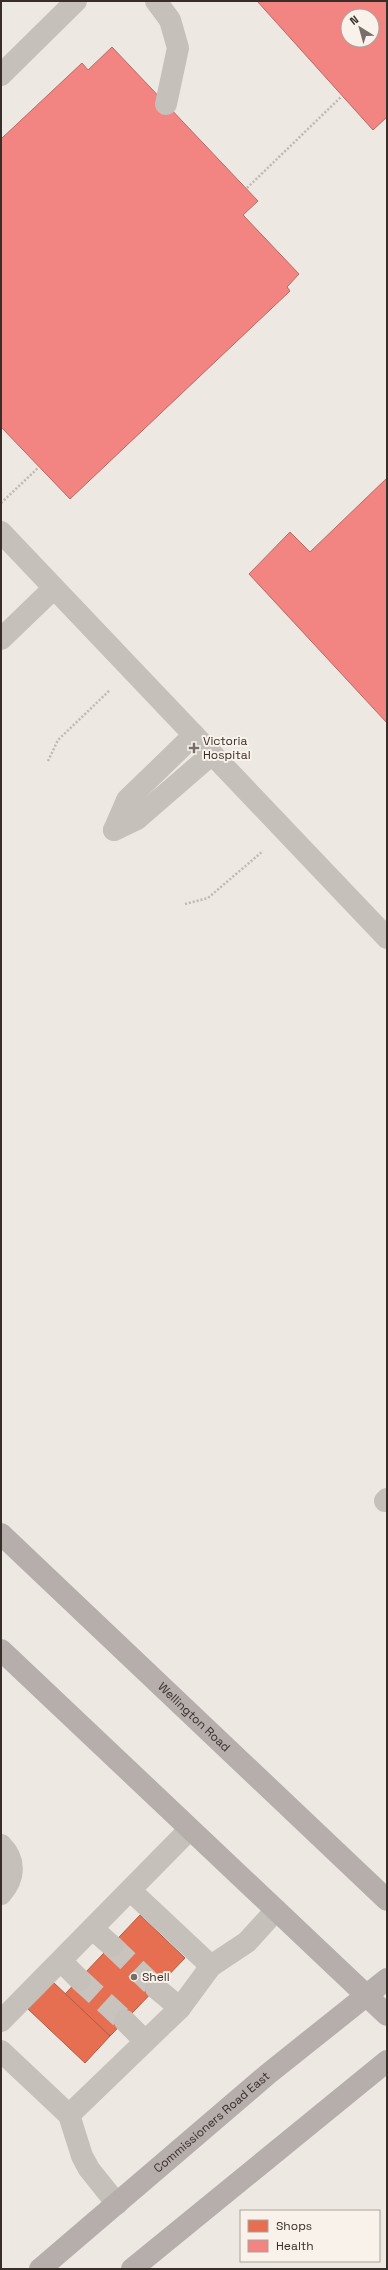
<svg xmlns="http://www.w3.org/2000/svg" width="388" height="2270" viewBox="0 0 388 2270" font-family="'Space Grotesk',sans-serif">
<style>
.shops{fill:#e76f51;stroke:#b25b45}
.health{fill:#f28482;stroke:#ba6a67;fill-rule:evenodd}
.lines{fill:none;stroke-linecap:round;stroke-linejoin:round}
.minor-tunnel{stroke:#c9c3bd;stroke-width:22;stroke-dasharray:22 11;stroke-linecap:butt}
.path{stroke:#bfb8b3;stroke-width:2.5;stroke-dasharray:2 2;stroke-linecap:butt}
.minor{stroke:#c6c0bb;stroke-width:22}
.major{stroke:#b5aeaa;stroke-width:22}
.poi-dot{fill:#776e6a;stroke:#f9f2ea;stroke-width:1.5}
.labels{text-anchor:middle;stroke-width:4;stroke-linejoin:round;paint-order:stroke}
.poi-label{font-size:12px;fill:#372d29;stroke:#f9f2ea;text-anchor:start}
.street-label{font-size:12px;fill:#372d29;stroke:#f9f2ea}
</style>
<rect width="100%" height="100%" fill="#ede8e2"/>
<!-- shops -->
<g class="shops">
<polygon points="140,1915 185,1958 110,2036 65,1994"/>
<polygon points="53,1982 110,2036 85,2063 28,2009"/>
</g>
<!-- health -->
<g class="health">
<path d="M 257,1 L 387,1 L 387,117 L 373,130 ZM 348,16 L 372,16 L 372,40 L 348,40 Z"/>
<polygon points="112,47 258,201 243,215 299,274 287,287 290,291 70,499 1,427 1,139 82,63 88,70"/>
<polygon points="387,478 387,723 249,574 290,532 310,552"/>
</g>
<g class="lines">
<!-- minor-tunnel -->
<g class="minor-tunnel">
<polyline points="112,1946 156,1988"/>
<polyline points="80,1980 125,2021"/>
</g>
<!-- path -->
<g class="path">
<polyline points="247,188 342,96"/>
<polyline points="1,503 39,467"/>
<polyline points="48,761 58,740 110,690"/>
<polyline points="185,904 208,898 263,851"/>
</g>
<!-- minor -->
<g class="minor">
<polyline points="156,1 170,20 178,48 166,104"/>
<polyline points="1,75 76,1"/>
<polyline points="1,532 387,938"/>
<polyline points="1,639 54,588"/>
<polyline points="114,830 127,800 194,735"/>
<polyline points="114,830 137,819 212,754"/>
<polyline points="385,1501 387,1499"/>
<path d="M 1,1845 C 16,1860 15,1878 1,1894"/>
<polyline points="131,1891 211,1966"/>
<polyline points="93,1929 112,1946"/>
<polyline points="61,1961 80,1980"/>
<polyline points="156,1988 180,2008"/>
<polyline points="1,2021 190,1829"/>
<polyline points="125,2021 144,2040"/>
<polyline points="1,2051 69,2115 180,2008 211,1966 247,1942 276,1910"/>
<polyline points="69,2115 82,2156 89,2169 117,2204"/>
</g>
<!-- major -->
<g class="major">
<path id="s1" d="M 1,1534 L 387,1900"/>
<polyline points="1,1650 387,2015"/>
<path id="s2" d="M 40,2269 L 268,2074 L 387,1979"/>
<polyline points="132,2269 387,2061"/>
</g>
</g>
<!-- markers -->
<g class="poi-dot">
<path d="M192 742h4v4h4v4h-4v4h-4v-4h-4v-4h4z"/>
<circle cx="134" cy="1977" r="4"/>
</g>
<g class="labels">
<!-- poi labels -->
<g class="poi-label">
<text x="203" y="745">Victoria<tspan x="203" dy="14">Hospital</tspan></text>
<text x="142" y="1981">Shell</text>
</g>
<!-- street labels -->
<g class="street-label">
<text dy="4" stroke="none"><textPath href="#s1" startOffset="266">Wellington Road</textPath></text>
<text dy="4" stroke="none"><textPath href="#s2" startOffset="226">Commissioners Road East</textPath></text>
</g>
</g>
<!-- border -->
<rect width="388" height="2270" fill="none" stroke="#372d29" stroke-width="4"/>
<!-- legend -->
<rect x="240" y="2210" width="140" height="52" fill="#f9f2ea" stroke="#aba39d"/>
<rect x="248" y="2220" width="20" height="12" fill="#e76f51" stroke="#aba39d"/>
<text x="276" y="2230" font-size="12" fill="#372d29">Shops</text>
<rect x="248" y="2240" width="20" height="12" fill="#f28482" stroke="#aba39d"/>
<text x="276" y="2250" font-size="12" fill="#372d29">Health</text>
<!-- north arrow -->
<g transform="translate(360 28) rotate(323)"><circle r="19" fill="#f9f2ea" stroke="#aba39d"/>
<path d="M0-3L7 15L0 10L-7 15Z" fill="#776e6a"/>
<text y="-6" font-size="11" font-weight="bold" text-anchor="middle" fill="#372d29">N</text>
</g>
</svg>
